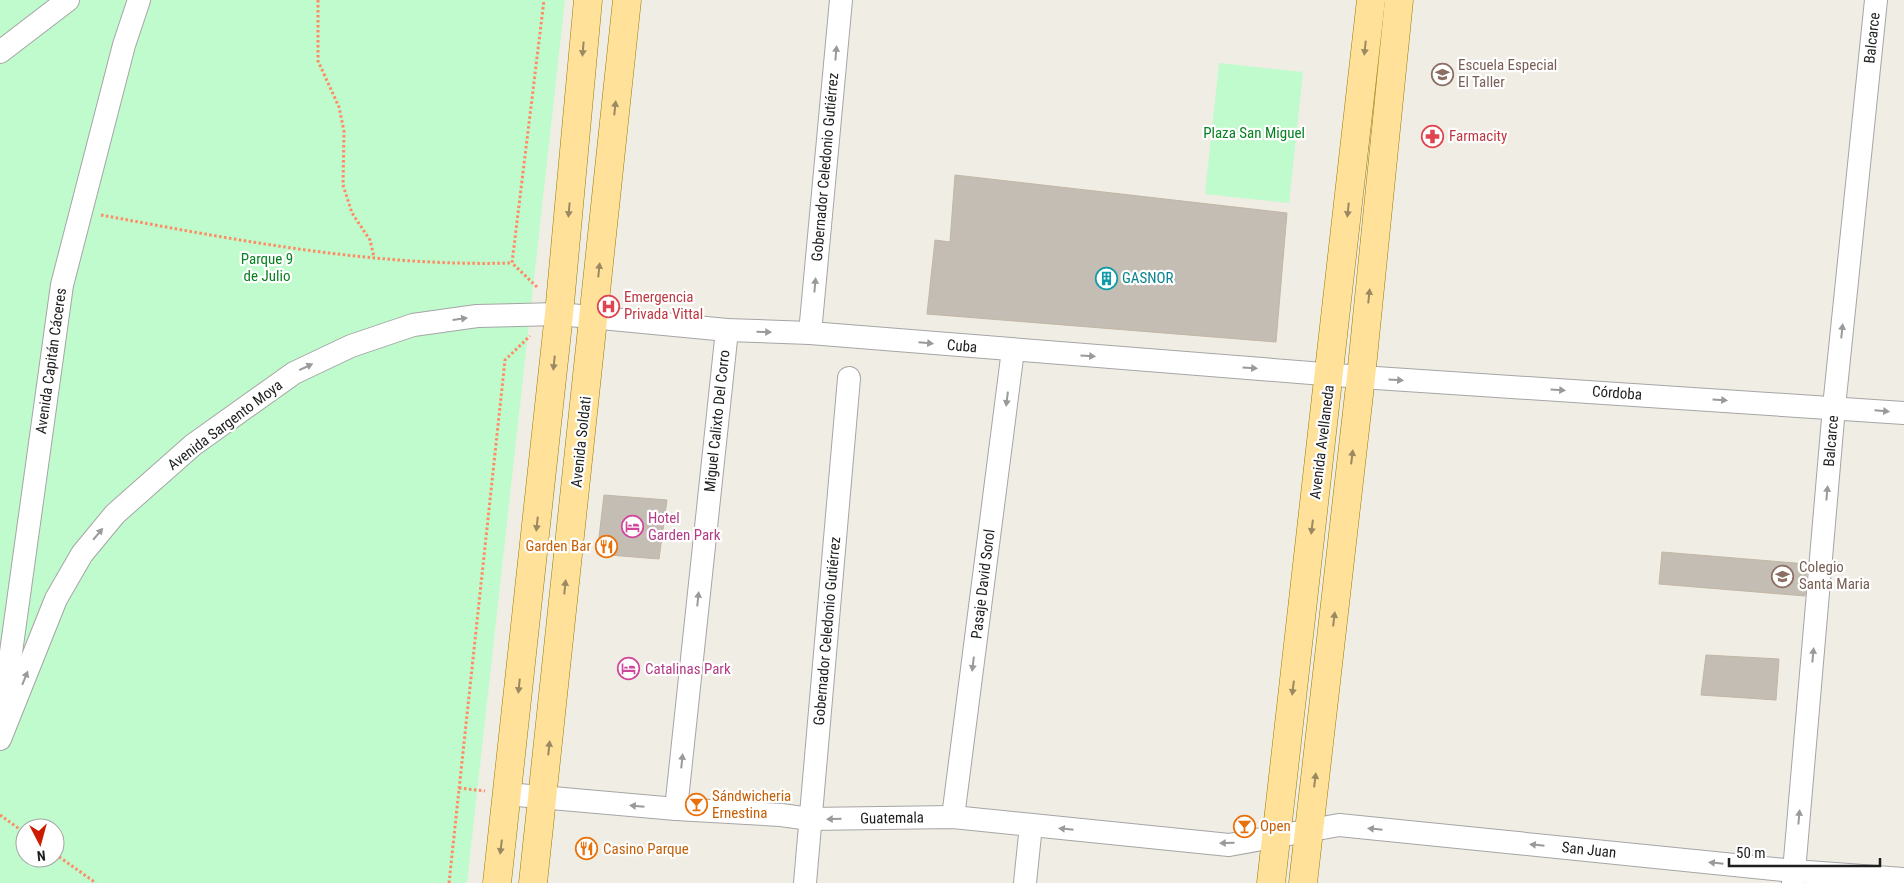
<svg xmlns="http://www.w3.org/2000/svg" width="1904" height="883" viewBox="0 0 1904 883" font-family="'Roboto Condensed',sans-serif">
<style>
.park{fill:#bffbcc;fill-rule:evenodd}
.building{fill:#c4bdb3;stroke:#c2b6a5}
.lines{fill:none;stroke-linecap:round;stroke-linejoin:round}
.minor-casing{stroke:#a5a5a5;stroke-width:24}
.major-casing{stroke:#987b00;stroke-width:29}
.path{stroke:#ff8a65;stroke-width:3;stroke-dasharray:2.5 2.5;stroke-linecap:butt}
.minor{stroke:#fff;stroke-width:22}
.major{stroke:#ffe199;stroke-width:28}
.oneway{fill:#9a8962}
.oneway2{fill:#9a9a9a}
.labels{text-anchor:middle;stroke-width:4.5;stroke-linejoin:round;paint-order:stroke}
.street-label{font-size:15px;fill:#1e1e1e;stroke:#fff}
.education-label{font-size:15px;fill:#785e54;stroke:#fff;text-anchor:start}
.park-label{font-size:15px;fill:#078122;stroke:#fff}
.health-label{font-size:15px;fill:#be3a42;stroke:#fff;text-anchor:start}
.culture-label{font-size:15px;fill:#0d838f;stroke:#fff;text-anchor:start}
.hotel-label{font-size:15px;fill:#b23c85;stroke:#fff;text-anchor:start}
.food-label{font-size:15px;fill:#c56008;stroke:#fff;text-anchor:start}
</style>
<rect width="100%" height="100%" fill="#f0ede4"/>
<!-- park -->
<g class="park">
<path d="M 0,0 L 565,0 L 467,883 L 0,883 ZM 25,828 L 55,828 L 55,858 L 25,858 Z"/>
<polygon points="1219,63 1303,72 1289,203 1205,194"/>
</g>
<!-- building -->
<g class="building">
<polygon points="955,175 1287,213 1276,342 927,314 935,240 950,242"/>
<polygon points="604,495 667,500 659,559 597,554"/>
<polygon points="1662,552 1807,564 1805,596 1659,584"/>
<polygon points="1706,655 1779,659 1776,700 1701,695"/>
</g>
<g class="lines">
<defs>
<g id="minor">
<polyline points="0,52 68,0"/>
<polyline points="810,333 841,0"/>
<polyline points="3,710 62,285 124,45 139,0"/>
<polyline points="0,739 56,599 82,554 115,514 193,445 294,373 351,346 413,325 477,316 559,314 727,330 810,333 1361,377 1904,413"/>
<polyline points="507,794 676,809 781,815 810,819 953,817 1229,845 1339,825 1794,871 1904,879"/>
<polyline points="676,809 727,330"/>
<polyline points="953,817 1013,350"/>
<polyline points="805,883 849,378"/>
<polyline points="1025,883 1031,825"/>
<polyline points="1793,883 1834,407 1876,0"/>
</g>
<g id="major">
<polyline points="497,883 559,314 588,0"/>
<polyline points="533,883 627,0"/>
<polyline points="1271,883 1371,0"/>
<polyline points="1303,883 1361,377 1399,0"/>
</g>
</defs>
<!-- minor casing -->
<use href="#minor" class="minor-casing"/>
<!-- major casing -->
<use href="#major" class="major-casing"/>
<!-- path -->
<g class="path">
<polyline points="318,0 318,61 339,107 344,131 343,185 352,213 370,240 374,257"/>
<path d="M 101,215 C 236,240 374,267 512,263"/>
<polyline points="537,287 512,263 544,0"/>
<polyline points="459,788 485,791"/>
<polyline points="0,815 25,833"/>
<polyline points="55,854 96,883"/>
<polyline points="449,883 505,360 530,336"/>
</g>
<!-- minor -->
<use href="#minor" class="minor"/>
<!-- major -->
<use href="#major" class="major"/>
</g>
<!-- one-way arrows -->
<defs><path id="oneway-solid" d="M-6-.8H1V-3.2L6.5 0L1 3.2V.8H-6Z" transform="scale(1.25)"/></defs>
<g class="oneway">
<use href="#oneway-solid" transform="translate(1365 48) rotate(96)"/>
<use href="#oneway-solid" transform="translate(583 49) rotate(95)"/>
<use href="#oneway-solid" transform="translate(615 108) rotate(-84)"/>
<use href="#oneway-solid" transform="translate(569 210) rotate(95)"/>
<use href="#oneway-solid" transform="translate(1348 210) rotate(96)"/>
<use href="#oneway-solid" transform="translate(599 270) rotate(-84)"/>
<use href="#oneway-solid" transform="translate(1369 296) rotate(-84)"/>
<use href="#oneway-solid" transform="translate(554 363) rotate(96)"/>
<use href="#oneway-solid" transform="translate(1352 457) rotate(-83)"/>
<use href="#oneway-solid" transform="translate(537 524) rotate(96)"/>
<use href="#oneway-solid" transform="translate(1312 527) rotate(97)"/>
<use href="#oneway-solid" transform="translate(565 587) rotate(-84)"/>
<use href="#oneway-solid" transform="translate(1334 619) rotate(-83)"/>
<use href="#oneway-solid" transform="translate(519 686) rotate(96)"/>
<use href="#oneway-solid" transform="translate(1293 688) rotate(97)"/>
<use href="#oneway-solid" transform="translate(549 748) rotate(-84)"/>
<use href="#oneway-solid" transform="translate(1315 780) rotate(-83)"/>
<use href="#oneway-solid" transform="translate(501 847) rotate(97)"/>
</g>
<g class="oneway2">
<use href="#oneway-solid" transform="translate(836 53) rotate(-85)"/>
<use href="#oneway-solid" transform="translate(815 285) rotate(-85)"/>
<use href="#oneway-solid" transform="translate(460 319) rotate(-8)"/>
<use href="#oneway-solid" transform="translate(1842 331) rotate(-84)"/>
<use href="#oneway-solid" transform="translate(764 332) rotate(2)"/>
<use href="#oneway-solid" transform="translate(926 343) rotate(5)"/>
<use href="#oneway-solid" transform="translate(1088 356) rotate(4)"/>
<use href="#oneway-solid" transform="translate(306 367) rotate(-25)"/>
<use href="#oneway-solid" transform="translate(1250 368) rotate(4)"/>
<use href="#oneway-solid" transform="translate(1396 380) rotate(4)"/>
<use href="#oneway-solid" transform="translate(1558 390) rotate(4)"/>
<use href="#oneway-solid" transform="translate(1007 399) rotate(97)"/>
<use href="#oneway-solid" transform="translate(1720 400) rotate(4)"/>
<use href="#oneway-solid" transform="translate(1882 411) rotate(5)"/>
<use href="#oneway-solid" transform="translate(1827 493) rotate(-85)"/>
<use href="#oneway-solid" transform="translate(98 534) rotate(-50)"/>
<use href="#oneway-solid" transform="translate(698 599) rotate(-84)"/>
<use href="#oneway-solid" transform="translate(1813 655) rotate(-85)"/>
<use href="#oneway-solid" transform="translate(973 664) rotate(97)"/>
<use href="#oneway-solid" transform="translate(25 678) rotate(-68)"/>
<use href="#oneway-solid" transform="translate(682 761) rotate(-84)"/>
<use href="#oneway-solid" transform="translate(637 806) rotate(-175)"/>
<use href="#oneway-solid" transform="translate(1799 817) rotate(-85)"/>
<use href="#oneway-solid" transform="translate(834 819) rotate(179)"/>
<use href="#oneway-solid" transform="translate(1066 829) rotate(-174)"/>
<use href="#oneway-solid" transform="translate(1375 829) rotate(-174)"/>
<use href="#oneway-solid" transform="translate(1227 843) rotate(179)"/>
<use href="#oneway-solid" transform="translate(1537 845) rotate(-174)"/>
<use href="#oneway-solid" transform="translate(1716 863) rotate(-174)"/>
</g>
<!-- icons -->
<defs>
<symbol id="school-ring" viewBox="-11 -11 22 22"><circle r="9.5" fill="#fff" stroke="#8d6e63" stroke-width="1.5"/><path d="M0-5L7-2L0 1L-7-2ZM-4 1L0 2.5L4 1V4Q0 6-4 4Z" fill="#8d6e63"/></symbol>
<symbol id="pharmacy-ring" viewBox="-11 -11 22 22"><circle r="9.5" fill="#fff" stroke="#e0444e" stroke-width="1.5"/><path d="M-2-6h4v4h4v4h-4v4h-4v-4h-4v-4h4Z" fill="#e0444e"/></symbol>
<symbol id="building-ring" viewBox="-11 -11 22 22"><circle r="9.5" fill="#fff" stroke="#0f9aa8" stroke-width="1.5"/><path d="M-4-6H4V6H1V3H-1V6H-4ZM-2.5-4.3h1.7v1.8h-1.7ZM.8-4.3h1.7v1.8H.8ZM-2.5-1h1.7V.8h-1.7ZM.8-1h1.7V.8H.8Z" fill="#0f9aa8"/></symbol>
<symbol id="hospital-ring" viewBox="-11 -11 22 22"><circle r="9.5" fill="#fff" stroke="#e0444e" stroke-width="1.5"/><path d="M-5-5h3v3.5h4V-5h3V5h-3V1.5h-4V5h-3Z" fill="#e0444e"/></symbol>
<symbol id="hotel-ring" viewBox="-11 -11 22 22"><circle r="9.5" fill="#fff" stroke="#d1479c" stroke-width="1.5"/><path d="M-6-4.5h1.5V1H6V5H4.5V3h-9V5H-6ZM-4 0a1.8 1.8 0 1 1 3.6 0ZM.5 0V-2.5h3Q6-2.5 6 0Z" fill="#d1479c"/></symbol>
<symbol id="restaurant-ring" viewBox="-11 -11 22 22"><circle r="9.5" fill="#fff" stroke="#e8710a" stroke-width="1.5"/><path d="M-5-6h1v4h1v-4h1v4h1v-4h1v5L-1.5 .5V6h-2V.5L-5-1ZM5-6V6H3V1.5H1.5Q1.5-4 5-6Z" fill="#e8710a"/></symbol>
<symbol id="bar-ring" viewBox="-11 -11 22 22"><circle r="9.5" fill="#fff" stroke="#e8710a" stroke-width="1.5"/><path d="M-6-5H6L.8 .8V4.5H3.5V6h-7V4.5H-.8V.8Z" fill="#e8710a"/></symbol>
</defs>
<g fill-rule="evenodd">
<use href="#school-ring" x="1430" y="62" width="25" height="25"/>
<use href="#pharmacy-ring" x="1420" y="124" width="25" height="25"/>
<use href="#building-ring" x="1094" y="266" width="25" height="25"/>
<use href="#hospital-ring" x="596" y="294" width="25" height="25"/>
<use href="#hotel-ring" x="620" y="514" width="25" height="25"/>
<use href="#restaurant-ring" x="594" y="534" width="25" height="25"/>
<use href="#school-ring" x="1770" y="564" width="25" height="25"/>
<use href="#hotel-ring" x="616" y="656" width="25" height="25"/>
<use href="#bar-ring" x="684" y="792" width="25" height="25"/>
<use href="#bar-ring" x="1232" y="814" width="25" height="25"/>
<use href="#restaurant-ring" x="574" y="836" width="25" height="25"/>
</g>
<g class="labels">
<!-- street labels -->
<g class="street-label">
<text transform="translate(1872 38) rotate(-84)" y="5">Balcarce</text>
<text transform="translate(825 167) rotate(-85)" y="5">Gobernador Celedonio Gutiérrez</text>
<text transform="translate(962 346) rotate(5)" y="5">Cuba</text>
<text transform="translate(51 361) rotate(-82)" y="5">Avenida Capitán Cáceres</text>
<text transform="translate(1617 393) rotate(4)" y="5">Córdoba</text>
<text transform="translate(717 421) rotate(-84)" y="5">Miguel Calixto Del Corro</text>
<text transform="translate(225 425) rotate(-37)" y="5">Avenida Sargento Moya</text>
<text transform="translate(1831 441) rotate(-85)" y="5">Balcarce</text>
<text transform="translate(581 442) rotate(-84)" y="5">Avenida Soldati</text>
<text transform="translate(1322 442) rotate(-83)" y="5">Avenida Avellaneda</text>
<text transform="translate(983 584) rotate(-83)" y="5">Pasaje David Sorol</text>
<text transform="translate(827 631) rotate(-85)" y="5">Gobernador Celedonio Gutiérrez</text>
<text transform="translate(892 818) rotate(-1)" y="5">Guatemala</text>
<text transform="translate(1589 850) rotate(6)" y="5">San Juan</text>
</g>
<!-- education labels -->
<g class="education-label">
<text x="1458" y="70">Escuela Especial<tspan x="1458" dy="17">El Taller</tspan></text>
<text x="1799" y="572">Colegio<tspan x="1799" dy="17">Santa Maria</tspan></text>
</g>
<!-- park labels -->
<g class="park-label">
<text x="1254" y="138">Plaza San Miguel</text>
<text x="267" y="264">Parque 9<tspan x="267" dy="17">de Julio</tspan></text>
</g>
<!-- health labels -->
<g class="health-label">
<text x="1449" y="141">Farmacity</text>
<text x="624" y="302">Emergencia<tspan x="624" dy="17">Privada Vittal</tspan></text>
</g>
<!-- culture labels -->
<g class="culture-label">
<text x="1122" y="283">GASNOR</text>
</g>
<!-- hotel labels -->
<g class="hotel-label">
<text x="648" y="523">Hotel<tspan x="648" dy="17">Garden Park</tspan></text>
<text x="645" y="674">Catalinas Park</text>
</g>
<!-- food labels -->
<g class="food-label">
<text x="591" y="551" text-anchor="end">Garden Bar</text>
<text x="712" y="801">Sándwicheria<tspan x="712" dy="17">Ernestina</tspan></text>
<text x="1260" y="831">Open</text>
<text x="603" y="854">Casino Parque</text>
</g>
</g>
<!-- north arrow -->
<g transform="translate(40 843) rotate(174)"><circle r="24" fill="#ffffff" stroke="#a5a5a5"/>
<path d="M0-4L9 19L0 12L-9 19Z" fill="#cc1c00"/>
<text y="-8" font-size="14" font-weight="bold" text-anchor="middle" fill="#1e1e1e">N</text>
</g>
<!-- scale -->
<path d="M1729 858v8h151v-8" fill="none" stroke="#1e1e1e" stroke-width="2.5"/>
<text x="1736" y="858" font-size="15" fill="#1e1e1e" stroke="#ffffff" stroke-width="4" paint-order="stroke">50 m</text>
</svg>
